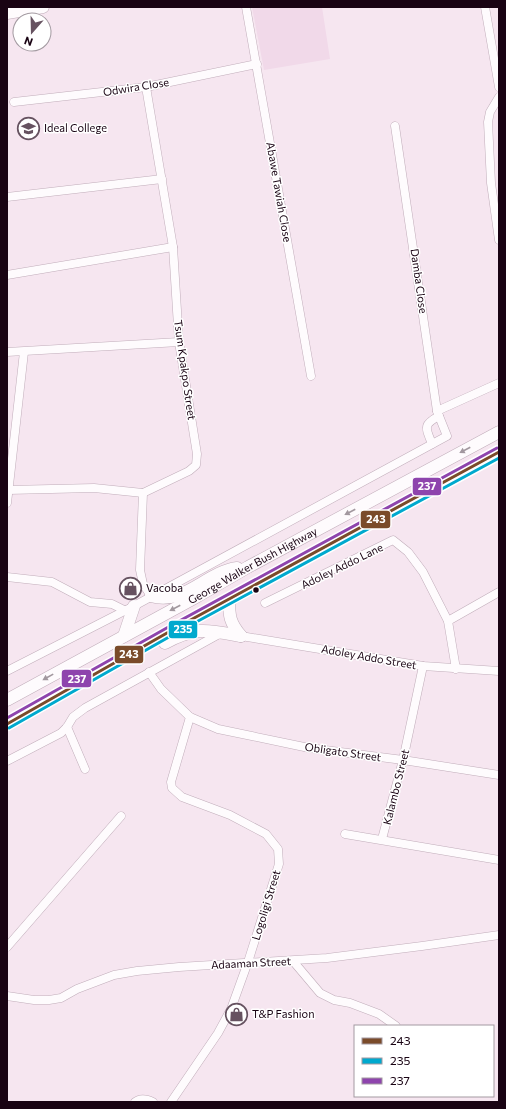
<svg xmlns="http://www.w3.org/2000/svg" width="506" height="1109" viewBox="0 0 506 1109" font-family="Commissioner,sans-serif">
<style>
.built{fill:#f1d9e9}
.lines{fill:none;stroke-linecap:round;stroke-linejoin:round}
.minor-casing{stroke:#c1adba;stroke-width:9}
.highway-casing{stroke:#c1adba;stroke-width:13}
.minor{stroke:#fefbfd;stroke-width:8}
.highway{stroke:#fefbfd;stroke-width:12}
.bus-1-casing{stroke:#fff;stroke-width:6}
.bus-2-casing{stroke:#fff;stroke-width:6}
.bus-3-casing{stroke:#fff;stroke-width:6}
.bus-1{stroke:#7a4b2a;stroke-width:3}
.bus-2{stroke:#00a9ce;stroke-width:3}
.bus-3{stroke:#8e44ad;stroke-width:3}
.oneway{fill:#a2989f}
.bus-dot{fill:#190313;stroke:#fff;stroke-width:1.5}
.labels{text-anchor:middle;stroke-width:3;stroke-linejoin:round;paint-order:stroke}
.street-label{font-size:11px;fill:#190313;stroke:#fff}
.poi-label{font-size:11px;fill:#190313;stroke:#fff;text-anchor:start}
.line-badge{stroke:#fff;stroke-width:1.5}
.badge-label{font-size:11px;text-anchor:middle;font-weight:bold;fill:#fff}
</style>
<rect width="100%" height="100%" fill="#f6e6f0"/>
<!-- built -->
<polygon class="built" points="252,7 322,7 330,59 264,70"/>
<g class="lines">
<defs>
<g id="minor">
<polyline points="246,7 311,376"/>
<polyline points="485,7 499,87"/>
<polyline points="499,97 490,112 488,122 491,183 499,240"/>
<polyline points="14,102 146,87 257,64"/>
<polyline points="7,197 162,179"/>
<polyline points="7,275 173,247"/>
<polyline points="7,352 179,342"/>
<polyline points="437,411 499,383"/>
<path d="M 432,444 C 426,428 422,425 439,416"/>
<polyline points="8,490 94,488 143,493"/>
<polyline points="143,493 189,471 196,465 197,454 179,342 173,247 146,87"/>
<polyline points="143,493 140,570 143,584 151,596"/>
<polyline points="7,503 24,352"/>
<polyline points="7,577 52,582 90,602 112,604 124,610"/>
<polyline points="265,603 393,540 408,552 423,572 448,621 456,669"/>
<polyline points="448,621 499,592"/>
<polyline points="241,636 423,666 499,671"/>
<polyline points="7,671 134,606 447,436 437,411 395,126"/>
<polyline points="149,672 161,689 190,717 171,782 172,788 182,797 230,815 266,834 278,849 279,864 248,962 231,1009 218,1033 171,1102"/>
<polyline points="190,717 218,729 309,748 403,760 499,775"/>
<polyline points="67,727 85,769"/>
<polyline points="7,761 61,733 67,727 73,717 85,708 221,633"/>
<polyline points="345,834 499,860"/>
<polyline points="382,839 403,760 423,666"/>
<polyline points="7,947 121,816"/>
<polyline points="293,961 320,993 334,1000 350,1003 379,1014 396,1026"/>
<polyline points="7,996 34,1000 49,1000 61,998 77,989 114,975 137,971 179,967 327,958 422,946 499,935"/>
<path d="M 135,1102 C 141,1097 147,1099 153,1102"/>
</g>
<g id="highway">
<polyline points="7,13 43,7"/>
<path d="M 151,596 C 184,606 206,572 237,568"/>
<path d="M 229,600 C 229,616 230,623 241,636"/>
<polyline points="124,636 134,606"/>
<path d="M 165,643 C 196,626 208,630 241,636"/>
<path id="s1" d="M 7,700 L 198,596 L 248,567 L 499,432"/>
<polyline points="7,724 174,629 229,600 380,516 499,452"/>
</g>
</defs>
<!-- minor casing -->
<use href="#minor" class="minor-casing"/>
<!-- highway casing -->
<use href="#highway" class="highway-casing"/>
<!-- minor -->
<use href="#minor" class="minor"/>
<!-- highway -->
<use href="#highway" class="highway"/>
<defs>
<polyline id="bus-1" points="7,724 174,629 499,452"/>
<polyline id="bus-2" points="9,728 176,633 499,458"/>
<polyline id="bus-3" points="7,718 172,625 497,448"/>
</defs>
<!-- bus-1 casing -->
<use href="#bus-1" class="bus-1-casing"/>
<!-- bus-2 casing -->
<use href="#bus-2" class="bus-2-casing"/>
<!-- bus-3 casing -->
<use href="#bus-3" class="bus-3-casing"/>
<!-- bus-1 -->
<use href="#bus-1" class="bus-1"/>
<!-- bus-2 -->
<use href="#bus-2" class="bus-2"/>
<!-- bus-3 -->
<use href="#bus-3" class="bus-3"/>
</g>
<!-- one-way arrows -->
<defs><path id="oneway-solid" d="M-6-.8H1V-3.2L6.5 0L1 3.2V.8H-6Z"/></defs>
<g class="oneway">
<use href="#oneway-solid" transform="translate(465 450) rotate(152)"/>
<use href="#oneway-solid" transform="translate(350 512) rotate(152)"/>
<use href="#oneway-solid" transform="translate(175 608) rotate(152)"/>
<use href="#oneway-solid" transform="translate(48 677) rotate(151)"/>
</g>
<!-- icons -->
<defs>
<symbol id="school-ring" viewBox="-11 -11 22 22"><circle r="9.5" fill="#fff" stroke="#665260" stroke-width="1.5"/><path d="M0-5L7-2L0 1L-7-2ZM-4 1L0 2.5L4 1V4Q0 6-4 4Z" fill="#665260"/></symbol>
<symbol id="shop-ring" viewBox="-11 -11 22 22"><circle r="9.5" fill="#fff" stroke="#665260" stroke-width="1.5"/><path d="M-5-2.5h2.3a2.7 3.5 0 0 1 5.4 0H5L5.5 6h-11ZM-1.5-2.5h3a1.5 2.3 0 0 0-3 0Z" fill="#665260"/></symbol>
</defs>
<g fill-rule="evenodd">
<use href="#school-ring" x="16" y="116" width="25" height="25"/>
<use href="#shop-ring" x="118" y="576" width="25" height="25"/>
<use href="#shop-ring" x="224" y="1002" width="25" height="25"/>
</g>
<!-- markers -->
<circle class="bus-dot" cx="256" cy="590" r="3.5"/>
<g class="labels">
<!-- street labels -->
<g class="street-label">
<text transform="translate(136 87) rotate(-9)" y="4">Odwira Close</text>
<text transform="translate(279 192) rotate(80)" y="4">Abawe Tawiah Close</text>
<text transform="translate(419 281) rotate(82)" y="4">Damba Close</text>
<text transform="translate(185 370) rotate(82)" y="4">Tsum Kpakpo Street</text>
<text dy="4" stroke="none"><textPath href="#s1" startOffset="280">George Walker Bush Highway</textPath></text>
<text transform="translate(342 566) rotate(-26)" y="4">Adoley Addo Lane</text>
<text transform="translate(369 657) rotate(10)" y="4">Adoley Addo Street</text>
<text transform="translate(343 752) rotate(8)" y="4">Obligato Street</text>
<text transform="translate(396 787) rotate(-76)" y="4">Kalambo Street</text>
<text transform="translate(266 905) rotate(-73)" y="4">Logoligi Street</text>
<text transform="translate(251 963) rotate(-3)" y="4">Adaaman Street</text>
</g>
<!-- poi labels -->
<g class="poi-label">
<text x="44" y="132">Ideal College</text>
<text x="146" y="592">Vacoba</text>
<text x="252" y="1018">T&amp;P Fashion</text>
</g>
</g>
<g class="line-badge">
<rect x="412" y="477" width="30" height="19" rx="4" fill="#8e44ad"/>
<rect x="360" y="510" width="31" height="19" rx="4" fill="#7a4b2a"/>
<rect x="168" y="620" width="30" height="19" rx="4" fill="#00a9ce"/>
<rect x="114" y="645" width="30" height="19" rx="4" fill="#7a4b2a"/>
<rect x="61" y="669" width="31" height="19" rx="4" fill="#8e44ad"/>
</g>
<g class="badge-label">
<text x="427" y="490">237</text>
<text x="376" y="523">243</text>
<text x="183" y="633">235</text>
<text x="129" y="658">243</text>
<text x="77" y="683">237</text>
</g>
<!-- border -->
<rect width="506" height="1109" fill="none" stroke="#190313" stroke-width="16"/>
<!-- legend -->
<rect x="354" y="1025" width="140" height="72" fill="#ffffff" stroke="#a39aa1"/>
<rect x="362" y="1038" width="20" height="6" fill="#7a4b2a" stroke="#a39aa1"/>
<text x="390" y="1045" font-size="12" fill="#190313">243</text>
<rect x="362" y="1058" width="20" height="6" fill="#00a9ce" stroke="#a39aa1"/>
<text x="390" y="1065" font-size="12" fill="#190313">235</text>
<rect x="362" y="1078" width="20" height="6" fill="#8e44ad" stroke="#a39aa1"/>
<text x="390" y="1085" font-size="12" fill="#190313">237</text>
<!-- north arrow -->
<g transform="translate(32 32) rotate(200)"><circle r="19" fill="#ffffff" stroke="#a39aa1"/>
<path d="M0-3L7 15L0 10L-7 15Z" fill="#665260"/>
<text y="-6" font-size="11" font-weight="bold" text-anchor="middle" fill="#190313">N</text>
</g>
</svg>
